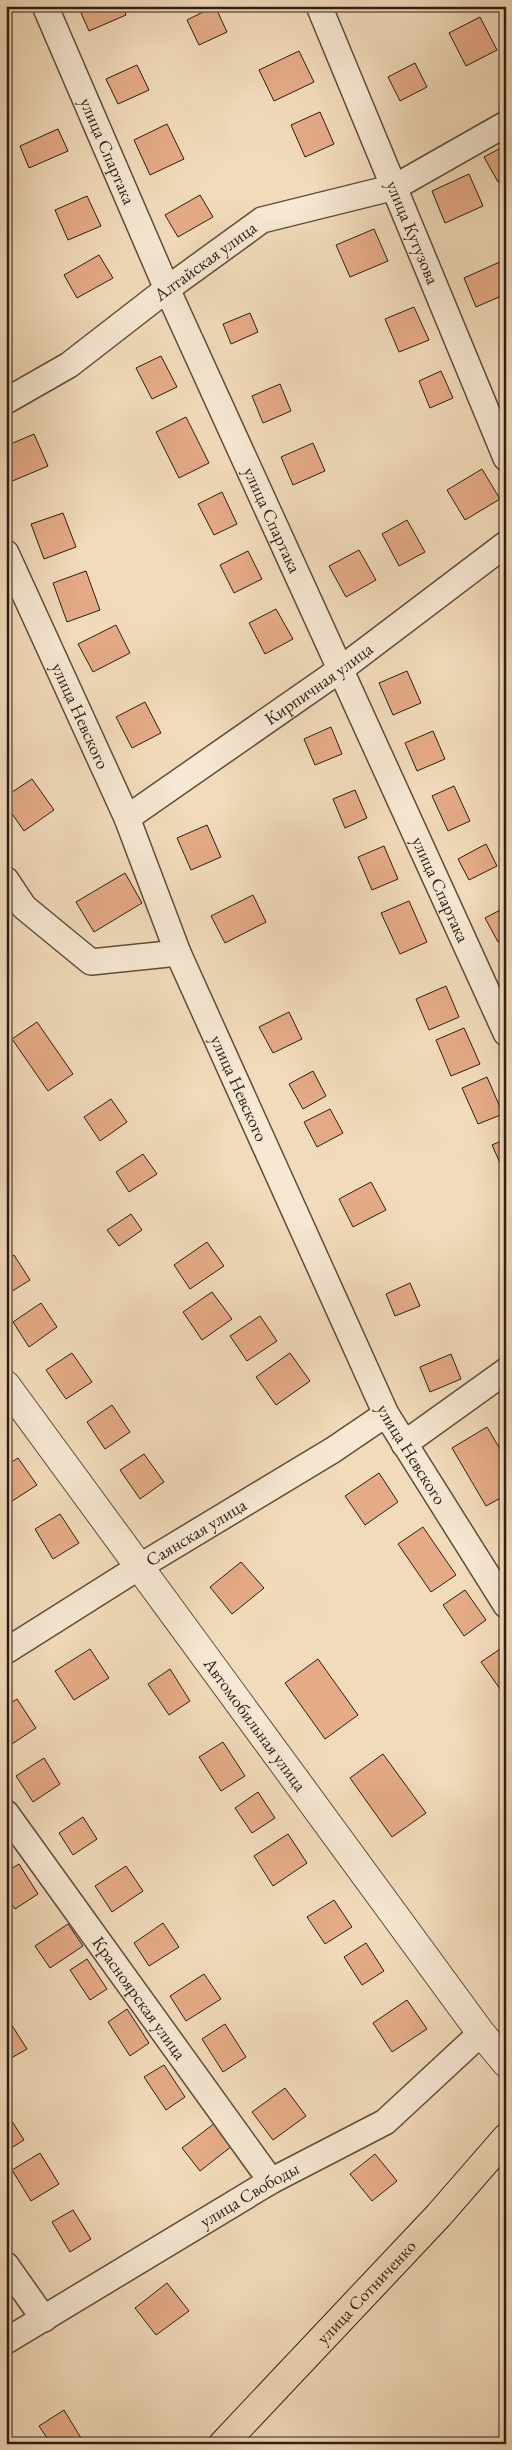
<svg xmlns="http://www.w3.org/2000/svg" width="512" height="2450" viewBox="0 0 512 2450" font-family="'EB Garamond',serif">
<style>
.building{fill:#e5ab87;stroke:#2d1d13}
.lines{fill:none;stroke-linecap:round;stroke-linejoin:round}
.minor-casing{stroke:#5e4c3d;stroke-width:28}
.tertiary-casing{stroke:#5e4c3d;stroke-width:30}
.primary-casing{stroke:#2d1d13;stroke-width:30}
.minor{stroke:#f7e8d3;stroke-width:25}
.tertiary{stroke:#f7e8d3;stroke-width:28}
.primary{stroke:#f2dbbb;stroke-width:28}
.labels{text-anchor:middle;stroke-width:4.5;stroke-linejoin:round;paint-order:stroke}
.street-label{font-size:18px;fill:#2d1d13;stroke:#f7e8d3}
</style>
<rect width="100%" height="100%" fill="#f2dbbb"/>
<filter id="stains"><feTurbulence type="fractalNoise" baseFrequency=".004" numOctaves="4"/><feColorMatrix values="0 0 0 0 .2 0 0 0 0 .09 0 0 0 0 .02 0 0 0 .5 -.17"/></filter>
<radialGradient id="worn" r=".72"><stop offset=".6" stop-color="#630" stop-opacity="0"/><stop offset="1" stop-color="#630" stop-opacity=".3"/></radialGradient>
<!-- building -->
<g class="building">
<polygon points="78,6 123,6 126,15 89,31"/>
<polygon points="215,6 227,32 199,45 187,20"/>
<polygon points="480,17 497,50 466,66 449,33"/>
<polygon points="299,51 314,82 274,101 259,70"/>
<polygon points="415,63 427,87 400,101 388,77"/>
<polygon points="137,65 149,90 118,104 106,79"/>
<polygon points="320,112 334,144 305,157 291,125"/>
<polygon points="167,124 184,159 150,175 134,140"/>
<polygon points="58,129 68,151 29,168 20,146"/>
<polygon points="506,145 506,178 498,182 484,157"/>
<polygon points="469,174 483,206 445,223 432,191"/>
<polygon points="200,195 213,217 178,237 165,215"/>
<polygon points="87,196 101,226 68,240 55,210"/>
<polygon points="374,229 388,261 350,277 336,245"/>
<polygon points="99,255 113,278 77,298 64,275"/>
<polygon points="502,261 506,271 506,294 476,307 464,278"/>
<polygon points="414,307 429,340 399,352 385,319"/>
<polygon points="250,313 258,332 231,344 223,324"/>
<polygon points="161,356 177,387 152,399 136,368"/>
<polygon points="441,371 453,398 430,408 419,381"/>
<polygon points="280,384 291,411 263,423 252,396"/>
<polygon points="186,417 209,463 179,478 156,432"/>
<polygon points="34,434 48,466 10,482 6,473 6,446"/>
<polygon points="313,443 325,471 293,485 281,457"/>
<polygon points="482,469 500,499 465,520 447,490"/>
<polygon points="222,492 237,524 214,535 198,504"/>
<polygon points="63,513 76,547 44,559 31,524"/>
<polygon points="407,520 425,552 399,566 382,534"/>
<polygon points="359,550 376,580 346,597 329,566"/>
<polygon points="248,551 262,579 234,593 220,565"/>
<polygon points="86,571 100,610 67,622 53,583"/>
<polygon points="276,609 293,639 265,654 249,623"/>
<polygon points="116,625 130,653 93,672 78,644"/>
<polygon points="407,671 421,703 393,715 379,683"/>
<polygon points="145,702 161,733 132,748 116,717"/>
<polygon points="331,727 342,754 315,765 304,739"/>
<polygon points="433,731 445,759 417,771 405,743"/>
<polygon points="32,779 54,810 24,831 6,805 6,796"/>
<polygon points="454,786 470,821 448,831 432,796"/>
<polygon points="355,790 367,818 345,828 333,799"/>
<polygon points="207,825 221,857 191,870 177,838"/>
<polygon points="486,844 497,866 469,880 458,859"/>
<polygon points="384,846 398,879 372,890 358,857"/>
<polygon points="125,873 142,903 94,932 76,902"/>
<polygon points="253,895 266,922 225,943 211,916"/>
<polygon points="409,901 427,942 400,954 381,913"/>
<polygon points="506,907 506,937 498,942 485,918"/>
<polygon points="446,986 459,1017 429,1030 416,999"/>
<polygon points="289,1012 302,1039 273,1053 259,1027"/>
<polygon points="37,1022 73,1074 48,1091 12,1039"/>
<polygon points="464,1028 480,1064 451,1076 436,1040"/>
<polygon points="313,1071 326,1096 303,1109 289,1084"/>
<polygon points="487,1077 503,1114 478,1124 462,1088"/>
<polygon points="111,1099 127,1122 100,1141 84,1117"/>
<polygon points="330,1109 343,1133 317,1147 304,1122"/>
<polygon points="506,1139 506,1176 492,1145"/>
<polygon points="143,1154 157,1174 129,1192 116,1172"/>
<polygon points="371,1182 386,1210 353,1227 339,1199"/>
<polygon points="131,1214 142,1230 119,1246 107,1230"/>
<polygon points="207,1242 224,1266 190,1289 174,1265"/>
<polygon points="14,1255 30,1280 6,1295 6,1260"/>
<polygon points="410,1283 420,1306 395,1316 386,1294"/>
<polygon points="212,1292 232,1319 202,1340 183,1312"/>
<polygon points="41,1303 57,1327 29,1347 13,1322"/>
<polygon points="260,1316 277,1341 247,1361 230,1336"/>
<polygon points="72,1353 92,1382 66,1399 46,1370"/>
<polygon points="290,1353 310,1381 276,1405 256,1377"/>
<polygon points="451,1354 461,1379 430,1392 420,1367"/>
<polygon points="112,1405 130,1432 105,1449 87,1422"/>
<polygon points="487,1427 506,1459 506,1495 486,1506 452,1448"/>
<polygon points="144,1454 164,1482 140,1499 120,1470"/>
<polygon points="18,1458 37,1485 6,1505 6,1466"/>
<polygon points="379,1473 398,1502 365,1525 345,1496"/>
<polygon points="60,1514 79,1543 53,1559 35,1529"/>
<polygon points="423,1527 456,1575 431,1592 398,1544"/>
<polygon points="241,1562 264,1588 232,1614 210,1587"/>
<polygon points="465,1590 486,1620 464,1636 443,1605"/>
<polygon points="506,1645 506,1685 500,1689 481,1662"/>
<polygon points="90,1649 109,1678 74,1700 55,1671"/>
<polygon points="318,1659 358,1715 325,1739 285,1683"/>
<polygon points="170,1669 190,1701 169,1715 148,1684"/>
<polygon points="17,1699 36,1728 6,1748 6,1706"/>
<polygon points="223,1742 245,1776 221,1791 199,1757"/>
<polygon points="383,1754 426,1813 392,1837 350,1778"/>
<polygon points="44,1758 60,1784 33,1802 16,1776"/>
<polygon points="258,1792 275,1818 252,1833 235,1808"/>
<polygon points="83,1817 97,1839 73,1855 59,1833"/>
<polygon points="288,1834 307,1863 273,1886 254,1856"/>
<polygon points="19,1864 38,1894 15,1909 6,1896 6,1872"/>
<polygon points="126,1866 143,1891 112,1912 95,1886"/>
<polygon points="334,1900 352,1927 325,1944 307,1917"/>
<polygon points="163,1923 179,1947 149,1966 134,1943"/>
<polygon points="68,1924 83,1946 50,1968 35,1946"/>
<polygon points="366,1943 384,1971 362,1985 344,1957"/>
<polygon points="87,1959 107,1989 90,2000 70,1970"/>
<polygon points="204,1974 221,1999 186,2021 170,1996"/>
<polygon points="407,2000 427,2029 392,2052 373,2023"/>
<polygon points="127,2009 149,2043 130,2056 108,2022"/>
<polygon points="6,2016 27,2049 6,2061"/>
<polygon points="225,2024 246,2057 223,2072 202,2039"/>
<polygon points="164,2065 185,2097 166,2110 144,2077"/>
<polygon points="285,2088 306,2116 273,2140 252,2112"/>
<polygon points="6,2112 24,2140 6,2151"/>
<polygon points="215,2123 232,2146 200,2171 182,2148"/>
<polygon points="40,2153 59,2184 31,2201 12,2170"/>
<polygon points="375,2154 397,2181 372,2201 350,2174"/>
<polygon points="73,2210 91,2239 70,2252 52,2222"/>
<polygon points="167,2283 189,2311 156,2335 135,2308"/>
<polygon points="64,2410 81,2438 72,2444 51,2444 39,2426"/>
</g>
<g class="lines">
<defs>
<g id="minor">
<path id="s1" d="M 45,6 L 167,289 L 506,1033"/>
<path id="s2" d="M 319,6 L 506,458"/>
<path id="s3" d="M 6,401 L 69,365 L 167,289 L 262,220 L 395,187 L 506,124"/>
<path id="s4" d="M 6,553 L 127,818 L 178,953 L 386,1414 L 506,1605"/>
<path id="s5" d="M 127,818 L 341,669 L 506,544"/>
<polyline points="6,880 24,907 91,962 178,953"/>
<polyline points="404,1444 506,1371"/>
<path id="s6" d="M 6,1651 L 139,1567 L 333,1450 L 386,1414"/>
<path id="s7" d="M 6,1813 L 271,2181"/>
<polyline points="6,2265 44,2319"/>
<path id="s8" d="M 6,2341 L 271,2181 L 385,2122 L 481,2033"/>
</g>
<g id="tertiary">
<path id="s9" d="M 6,1385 L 481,2033 L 506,2063"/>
</g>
<g id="primary">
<path id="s10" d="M 223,2444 L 439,2215 L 506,2138"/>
</g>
</defs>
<!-- minor casing -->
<use href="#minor" class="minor-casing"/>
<!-- tertiary casing -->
<use href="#tertiary" class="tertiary-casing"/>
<!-- primary casing -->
<use href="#primary" class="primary-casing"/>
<!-- minor -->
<use href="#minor" class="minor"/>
<!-- tertiary -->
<use href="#tertiary" class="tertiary"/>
<!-- primary -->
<use href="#primary" class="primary"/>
</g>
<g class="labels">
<!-- street labels -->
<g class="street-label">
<text dy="6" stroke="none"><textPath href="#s1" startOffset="158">улица Спартака</textPath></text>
<text dy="6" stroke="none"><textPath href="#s2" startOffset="245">улица Кутузова</textPath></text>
<text dy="6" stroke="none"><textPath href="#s3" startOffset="244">Алтайская улица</textPath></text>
<text dy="6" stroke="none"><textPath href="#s1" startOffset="562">улица Спартака</textPath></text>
<text dy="6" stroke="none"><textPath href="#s5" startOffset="234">Кирпичная улица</textPath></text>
<text dy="6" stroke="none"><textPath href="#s4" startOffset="179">улица Невского</textPath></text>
<text dy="6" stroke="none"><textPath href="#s1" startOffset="968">улица Спартака</textPath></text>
<text dy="6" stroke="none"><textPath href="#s4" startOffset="584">улица Невского</textPath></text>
<text dy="6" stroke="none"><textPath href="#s4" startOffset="989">улица Невского</textPath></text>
<text dy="6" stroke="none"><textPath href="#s6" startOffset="224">Саянская улица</textPath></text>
<text dy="6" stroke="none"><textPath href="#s9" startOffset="421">Автомобильная улица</textPath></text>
<text dy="6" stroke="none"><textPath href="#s7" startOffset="228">Красноярская улица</textPath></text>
<text dy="6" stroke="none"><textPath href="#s8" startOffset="284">улица Свободы</textPath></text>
<text dy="6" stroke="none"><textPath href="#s10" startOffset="209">улица Сотниченко</textPath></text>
</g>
</g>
<!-- margin -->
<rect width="512" height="2450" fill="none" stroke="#f2dbbb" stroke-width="25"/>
<rect x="8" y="8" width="497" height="2435" fill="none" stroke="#2d1d13" stroke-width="2.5"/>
<rect x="12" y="12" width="487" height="2425" fill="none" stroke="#2d1d13"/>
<rect width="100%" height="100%" filter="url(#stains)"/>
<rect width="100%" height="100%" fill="url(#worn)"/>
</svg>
